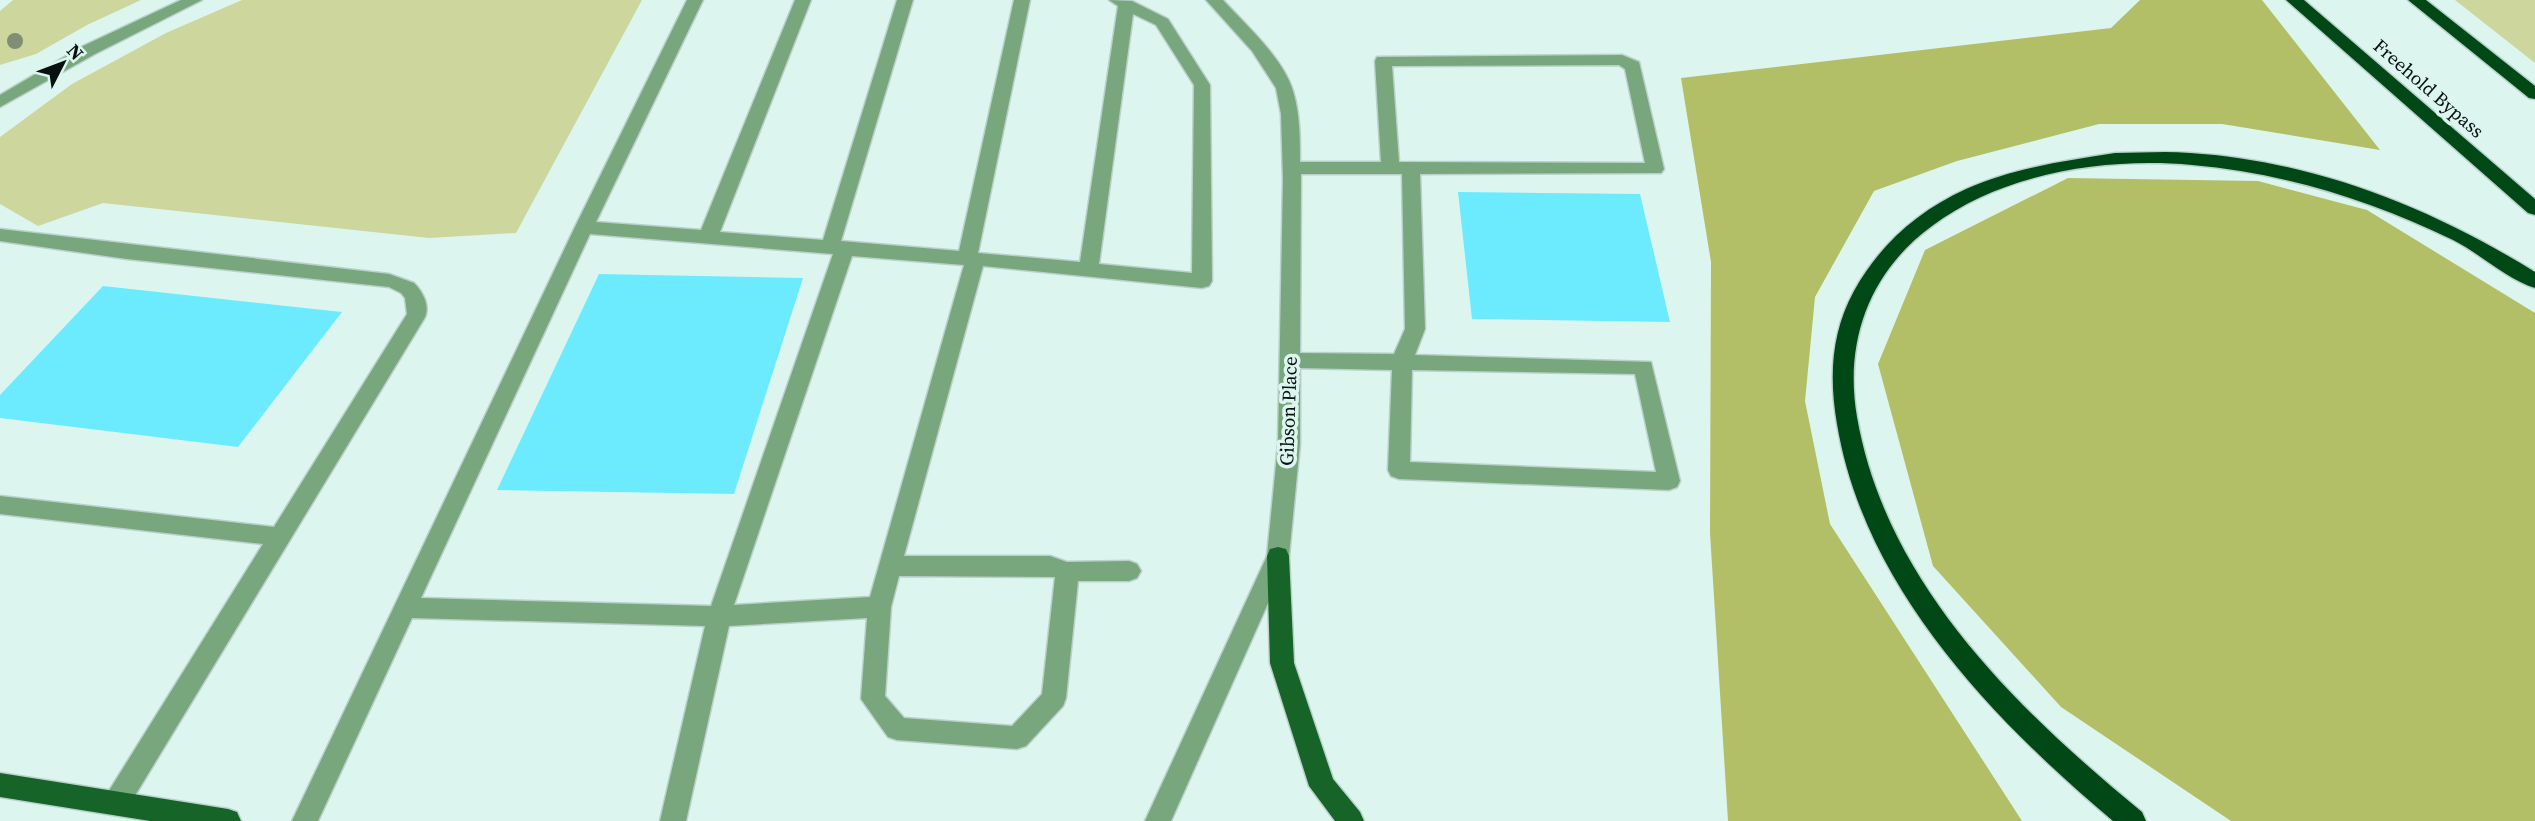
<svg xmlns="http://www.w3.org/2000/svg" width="2535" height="821" viewBox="0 0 2535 821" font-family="'Source Serif 4',serif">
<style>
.green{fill:#ccd69d}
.forest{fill:#b2bf66}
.building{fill:#6cebfe}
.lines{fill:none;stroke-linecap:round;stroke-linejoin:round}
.minor-casing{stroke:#bad1cb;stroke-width:3}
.major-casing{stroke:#bad1cb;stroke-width:3}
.highway-casing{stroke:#bad1cb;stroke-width:3}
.minor{fill:#79a77d;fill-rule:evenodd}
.major{fill:#166428;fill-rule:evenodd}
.highway{fill:#004916;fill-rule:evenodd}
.tree{fill:#7f8e75}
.labels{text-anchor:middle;stroke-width:7;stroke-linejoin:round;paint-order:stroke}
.street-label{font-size:19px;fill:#08110f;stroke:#dcf6ef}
</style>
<rect width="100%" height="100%" fill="#dcf6ef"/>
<!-- green -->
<g class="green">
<polygon points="13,0 141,0 87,25 36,54 0,65 0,11"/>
<polygon points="242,0 642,0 516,233 429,238 103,203 38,226 0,204 0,137 72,84 166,33"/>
<polygon points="2455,0 2535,0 2535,63"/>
</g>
<!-- forest -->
<g class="forest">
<polygon points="2140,0 2262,0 2380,150 2222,124 2099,124 1957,161 1874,191 1815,297 1805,401 1830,524 2022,821 1728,821 1710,533 1711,262 1681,78 2111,28"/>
<polygon points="2068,178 2258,181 2367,210 2535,313 2535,821 2231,821 2061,707 1933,566 1878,364 1925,250"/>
</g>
<!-- building -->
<g class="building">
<polygon points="1458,192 1640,194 1670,322 1472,319"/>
<polygon points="599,274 803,278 734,494 497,490"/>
<polygon points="103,286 342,312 238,447 0,418 0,395"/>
</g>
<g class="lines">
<defs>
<g id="minor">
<polygon points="181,0 202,0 95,54 0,107 0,95 83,46"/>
<path d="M 687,0 L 703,0 L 596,222 L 701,230 L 795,0 L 811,0 L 720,232 L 823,240 L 897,0 L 913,0 L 841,241 L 959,251 L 1014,0 L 1030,0 L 978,253 L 1080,262 L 1118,6 L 1109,0 L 1132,1 L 1168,19 L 1210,85 L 1212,281 L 1209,286 L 1202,288 L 983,266 L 904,556 L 1050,556 L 1067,562 L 1129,561 L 1137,564 L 1141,571 L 1137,578 L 1129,581 L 1078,581 L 1066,698 L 1063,706 L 1026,746 L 1017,749 L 897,740 L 888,737 L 861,699 L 867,618 L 729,626 L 686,821 L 660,821 L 705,626 L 412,618 L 318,821 L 292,821 L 575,227 ZM 1133,14 L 1156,25 L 1194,85 L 1192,273 L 1099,264 ZM 590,234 L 833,254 L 711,606 L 421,598 ZM 852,256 L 964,265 L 870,597 L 734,605 ZM 899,576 L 1055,577 L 1042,694 L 1012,726 L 904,718 L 885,696 L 891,607 Z"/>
<path d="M 1206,0 L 1223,0 C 1246,25 1283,58 1293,91 C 1300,114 1300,138 1300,162 L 1381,162 L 1375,61 L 1377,57 L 1622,55 L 1639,62 L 1664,169 L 1661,173 L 1420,174 L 1425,329 L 1415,355 L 1651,362 L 1680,481 L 1677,487 L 1669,490 L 1399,479 L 1391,476 L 1388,470 L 1392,370 L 1300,368 L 1300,444 L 1289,556 L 1171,821 L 1145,821 L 1267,556 L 1278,444 L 1283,179 L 1281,114 L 1276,88 L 1252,51 ZM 1619,65 L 1625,69 L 1645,163 L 1399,162 L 1392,66 ZM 1301,174 L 1402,174 L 1405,329 L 1394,354 L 1300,353 ZM 1412,370 L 1635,374 L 1656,472 L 1410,462 Z"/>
<path d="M 0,229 L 389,274 L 414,283 C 423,292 431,307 424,319 L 125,812 L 116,815 L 107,812 L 103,803 L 107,794 L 263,544 L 0,514 L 0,496 L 274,527 L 407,314 L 405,298 L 401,293 L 389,287 L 127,259 L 0,241 Z"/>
</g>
<g id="major">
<polygon points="1278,547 1286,549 1289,556 1294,663 1333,779 1360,812 1364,821 1335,821 1309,786 1270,663 1267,556 1270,549"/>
<polygon points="0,773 228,809 237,812 241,821 150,821 0,797"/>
</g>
<g id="highway">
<polygon points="2286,0 2304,0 2535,199 2535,215 2528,213"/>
<polygon points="2408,0 2426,0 2535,86 2535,99 2529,98"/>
<path d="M 2115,153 C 2140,153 2165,151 2190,153 C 2314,161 2430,207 2535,272 L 2535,288 C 2508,280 2479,253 2453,240 C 2370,200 2284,173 2192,165 C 2106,157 2002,173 1932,226 C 1869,272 1844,342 1857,417 C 1886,584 2017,709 2142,812 L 2146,821 L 2113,821 C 1992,719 1864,587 1837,424 C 1829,377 1831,333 1854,291 C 1880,244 1918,211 1966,189 C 2013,168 2064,161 2115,153 Z"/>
</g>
</defs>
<!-- minor casing -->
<use href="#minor" class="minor-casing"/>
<!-- major casing -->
<use href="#major" class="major-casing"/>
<!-- highway casing -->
<use href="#highway" class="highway-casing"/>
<!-- minor -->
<use href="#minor" class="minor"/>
<!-- major -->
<use href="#major" class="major"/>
<!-- highway -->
<use href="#highway" class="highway"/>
</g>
<!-- trees -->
<circle class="tree" cx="15" cy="41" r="8"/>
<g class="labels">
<!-- street labels -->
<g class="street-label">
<text transform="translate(2429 88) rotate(41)" y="7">Freehold Bypass</text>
<text transform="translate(1288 411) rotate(-88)" y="7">Gibson Place</text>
</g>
</g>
<!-- north arrow -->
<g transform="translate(63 63) rotate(48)" stroke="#dcf6ef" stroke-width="5" paint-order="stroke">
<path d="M0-5L12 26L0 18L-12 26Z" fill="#08110f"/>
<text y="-10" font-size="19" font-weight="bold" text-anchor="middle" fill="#08110f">N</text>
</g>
</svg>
